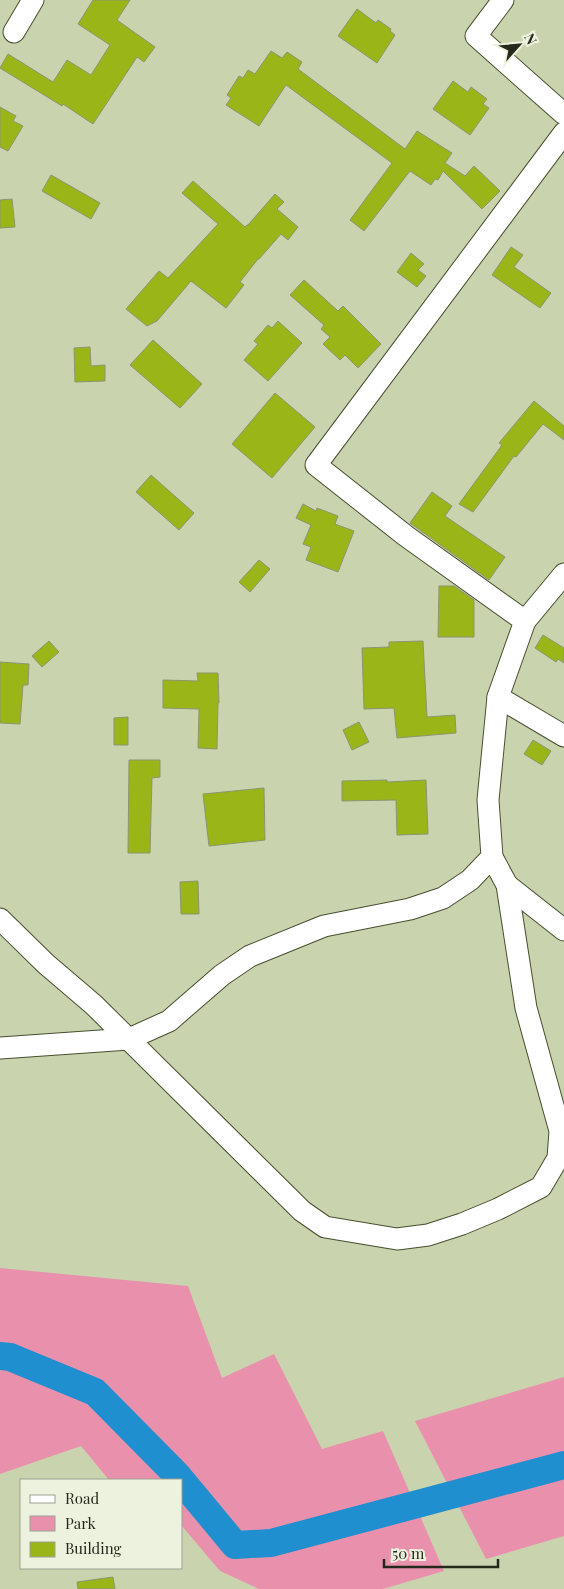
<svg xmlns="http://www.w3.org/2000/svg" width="564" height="1589" viewBox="0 0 564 1589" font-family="'Playfair Display',serif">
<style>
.green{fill:#e991ac}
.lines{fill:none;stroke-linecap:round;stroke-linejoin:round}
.river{stroke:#1f8fcf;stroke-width:28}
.building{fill:#99b518;stroke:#8b9572}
.minor-casing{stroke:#474f2f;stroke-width:23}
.minor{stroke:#fff;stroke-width:21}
</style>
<rect width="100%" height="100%" fill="#c9d4af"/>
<!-- green -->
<g class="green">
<polygon points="0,1268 188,1286 222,1378 274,1354 322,1449 383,1431 444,1571 383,1589 259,1589 220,1571 181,1525 181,1480 109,1480 81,1446 0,1474"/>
<polygon points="564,1377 564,1536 486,1559 415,1421"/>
</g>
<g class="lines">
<!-- river -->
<polyline class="river" points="0,1356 10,1357 95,1392 176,1474 235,1545 271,1543 564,1465"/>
</g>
<!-- building -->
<g class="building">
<polygon points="93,0 130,0 117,20 155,47 144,62 137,57 93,124 63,104 62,106 0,68 8,54 53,82 67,60 91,75 110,45 78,24"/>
<polygon points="357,9 376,23 378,20 391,29 390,31 395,35 377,63 338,36"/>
<polygon points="271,51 282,58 287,52 302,62 298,69 405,149 417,131 452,153 445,163 465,176 474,166 500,191 482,209 443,171 438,180 435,179 431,185 410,171 364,231 350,220 392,163 286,85 259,126 226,105 231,98 227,95 239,76 243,78 248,70 255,74"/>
<polygon points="453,81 468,92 471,87 487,99 483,104 489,108 470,135 433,109"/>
<polygon points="0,107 16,116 13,121 23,126 8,151 0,147"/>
<polygon points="51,175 100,203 91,219 42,191"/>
<polygon points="193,181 245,227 247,225 248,225 275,194 284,202 277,209 298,227 288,240 281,234 259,259 258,259 240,282 244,285 226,308 191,281 157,321 147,326 126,309 159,271 168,278 218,224 182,193"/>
<polygon points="12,199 15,227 0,228 0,200"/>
<polygon points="511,247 523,255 514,267 551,293 540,308 492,275"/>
<polygon points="411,253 424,264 418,270 426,276 417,287 397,272"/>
<polygon points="304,280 338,311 343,306 381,344 358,368 345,355 340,360 323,344 330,337 321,329 324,325 290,295"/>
<polygon points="278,321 302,343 268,381 244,360 258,344 254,341 268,325 272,328"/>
<polygon points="153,340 202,384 180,408 130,365"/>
<polygon points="90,347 91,366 105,365 105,381 75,382 74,348"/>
<polygon points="275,393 315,427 272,478 232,444"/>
<polygon points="534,401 564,426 564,440 543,424 516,457 514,456 473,512 459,504 502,445 499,443"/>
<polygon points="151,475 194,513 179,530 136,492"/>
<polygon points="432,492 452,506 445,516 505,557 489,580 410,523"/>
<polygon points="303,504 316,511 317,508 338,516 335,524 354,531 338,572 306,560 311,547 303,544 311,525 296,518"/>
<polygon points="259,560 270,569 250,592 239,582"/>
<polygon points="439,586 454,586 474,600 474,637 438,637"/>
<polygon points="543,635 564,648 564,663 558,659 556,662 535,648"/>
<polygon points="49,641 59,652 42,667 32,656"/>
<polygon points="423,641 427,717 455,715 456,733 397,738 394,708 364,709 362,648 389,647 389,642"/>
<polygon points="0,662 29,664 28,685 23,685 20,724 0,723"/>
<polygon points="197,673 218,673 219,703 218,703 217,749 198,748 199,709 163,708 163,680 198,681"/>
<polygon points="128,717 128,745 114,745 114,718"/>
<polygon points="359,722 369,742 352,750 343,730"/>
<polygon points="533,740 551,751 542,765 524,754"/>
<polygon points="129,760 160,760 160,777 152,778 150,853 128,853"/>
<polygon points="387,780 387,782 426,780 428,834 397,835 396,800 342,801 342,781"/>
<polygon points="264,788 265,840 209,846 203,794"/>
<polygon points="198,881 199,914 181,914 180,882"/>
<polygon points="113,1577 115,1589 78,1589 77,1582"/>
</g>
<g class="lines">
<defs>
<g id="minor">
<polyline points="503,0 476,36 564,114"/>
<polyline points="14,32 33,0"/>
<polyline points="525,621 564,574"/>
<polyline points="498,697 564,736"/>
<polyline points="507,885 564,930"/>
<polyline points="0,919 46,964 94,1005 302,1211 325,1227 397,1239 428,1235 462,1224 498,1209 541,1187 558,1158 560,1131 526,1008 507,885 492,857"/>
<polyline points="0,1048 129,1039 169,1021 222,975 250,956 324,926 410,909 443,898 470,880 492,857 488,800 498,697 525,621 406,536 316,465 564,133"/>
</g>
</defs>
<!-- minor casing -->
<use href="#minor" class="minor-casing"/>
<!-- minor -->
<use href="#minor" class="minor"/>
</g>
<!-- legend -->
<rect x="20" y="1479" width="162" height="90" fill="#edf2df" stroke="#9da291"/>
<rect x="30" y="1495" width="25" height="8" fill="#ffffff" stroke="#9da291"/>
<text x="65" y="1504" font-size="15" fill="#25291b">Road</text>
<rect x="30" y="1516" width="25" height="15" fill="#e991ac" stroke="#9da291"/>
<text x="65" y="1529" font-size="15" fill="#25291b">Park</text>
<rect x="30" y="1542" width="25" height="15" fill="#99b518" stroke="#9da291"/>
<text x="65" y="1554" font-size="15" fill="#25291b">Building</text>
<!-- north arrow -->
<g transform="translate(519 45) rotate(63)" stroke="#edf2df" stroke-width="4" paint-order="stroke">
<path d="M0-4L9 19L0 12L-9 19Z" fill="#25291b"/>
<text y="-8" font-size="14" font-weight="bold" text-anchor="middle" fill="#25291b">N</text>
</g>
<!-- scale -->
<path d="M384 1559v8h114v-8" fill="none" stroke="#25291b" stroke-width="2.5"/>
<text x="392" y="1559" font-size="15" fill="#25291b" stroke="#edf2df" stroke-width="4" paint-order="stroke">50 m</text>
</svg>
